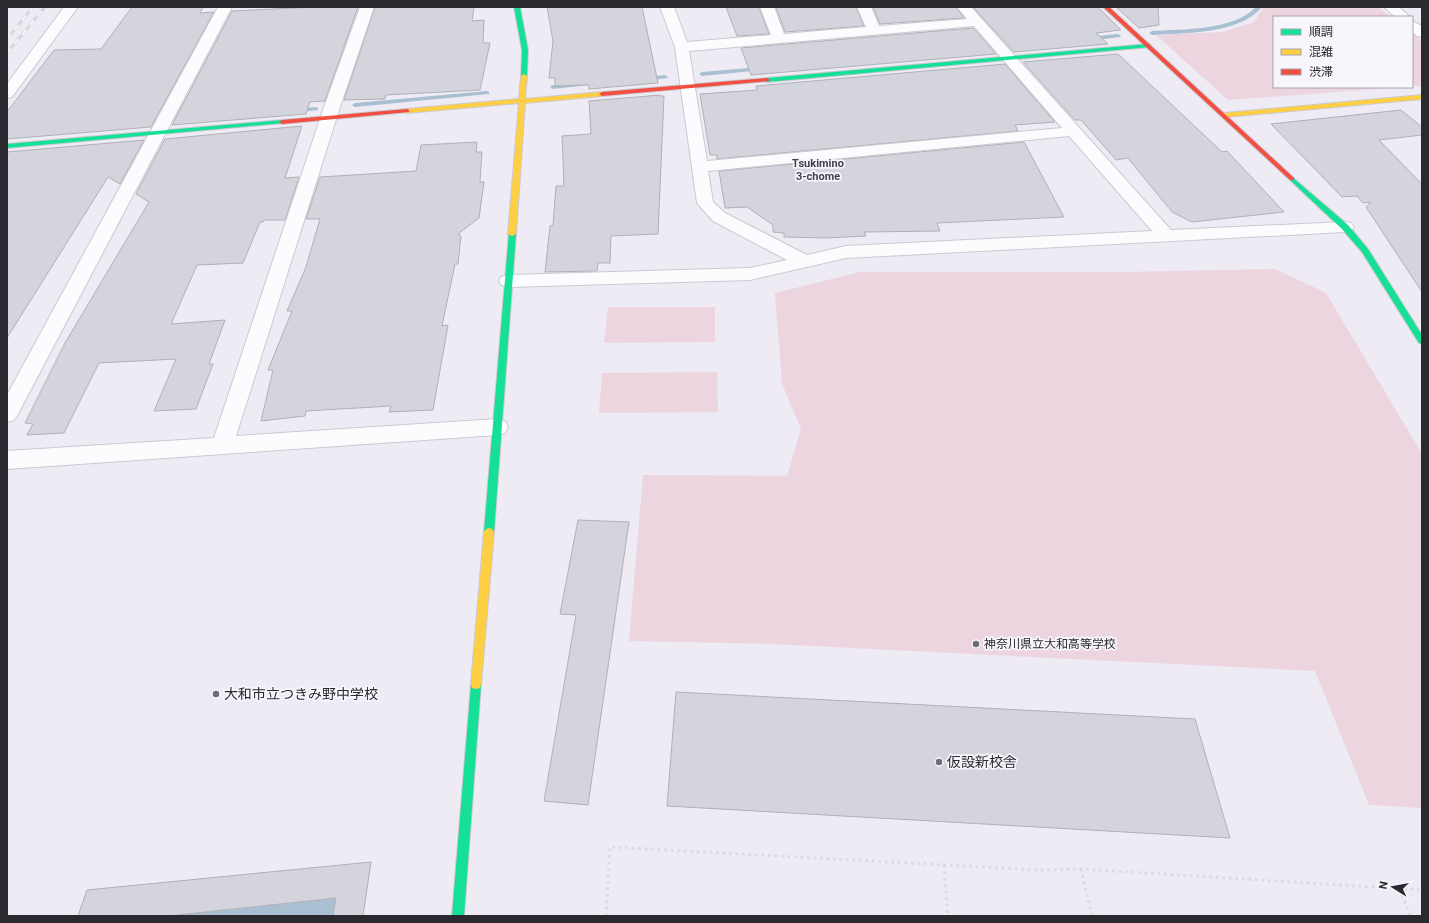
<svg xmlns="http://www.w3.org/2000/svg" width="1429" height="923" viewBox="0 0 1429 923" font-family="Roboto,'Noto Sans JP',sans-serif">
<style>
.green{fill:#ecd5de}
.water{fill:#a9c0d2}
.lines{fill:none;stroke-linecap:round;stroke-linejoin:round}
.stream{fill:#a9c0d2;fill-rule:evenodd}
.building{fill:#d4d4dc;stroke:#b0b0b7}
.street-casing{stroke:#cbc9d0;stroke-width:2}
.fast-casing{stroke:#cbc9d0;stroke-width:2}
.slow-casing{stroke:#cbc9d0;stroke-width:2}
.jam-casing{stroke:#cbc9d0;stroke-width:2}
.path{stroke:#dbdbdd;stroke-width:3;stroke-dasharray:2.5 4;stroke-linecap:butt}
.street{fill:#fcfcfe;fill-rule:evenodd}
.fast{fill:#16e098;fill-rule:evenodd}
.slow{fill:#ffcf43;fill-rule:evenodd}
.jam{fill:#f24e42;fill-rule:evenodd}
.rail-casing{stroke:#d8d7da;stroke-width:3}
.rail{stroke:#f8f6fd;stroke-width:2;stroke-dasharray:6;stroke-linecap:butt}
.poi-dot{fill:#6f6d74;stroke:#f8f6fd;stroke-width:1.5}
.labels{text-anchor:middle;stroke-width:3.5;stroke-linejoin:round;paint-order:stroke}
.far-neighbourhood-label{font-size:11px;font-weight:bold;fill:#433f4d;stroke:#f8f6fd}
.poi-label{font-size:12px;fill:#2b292f;stroke:#f8f6fd;text-anchor:start}
.near-poi-label{font-size:14px;fill:#2b292f;stroke:#f8f6fd;text-anchor:start}
</style>
<rect width="100%" height="100%" fill="#eeebf5"/>
<!-- green -->
<g class="green">
<polygon points="1264,7 1378,7 1391,17 1274,17 1274,87 1403,87 1228,100 1156,35 1222,32 1254,22"/>
<polygon points="1412,33 1422,41 1422,86 1412,86"/>
<polygon points="1275,269 1326,293 1422,454 1422,808 1369,805 1315,671 772,644 629,641 643,475 787,476 801,429 782,384 775,293 860,272 1125,272"/>
<polygon points="608,307 715,307 715,342 604,343"/>
<polygon points="717,372 718,412 599,413 602,373"/>
</g>
<!-- water -->
<polygon class="water" points="336,898 333,916 168,916"/>
<g class="lines">
<!-- stream -->
<g class="stream">
<path d="M 1256,7 L 1262,7 C 1240,34 1185,33 1152,35 L 1149,33 L 1152,31 C 1183,29 1233,31 1256,7 Z"/>
<polygon points="1118,34 1121,36 1120,37 1088,41 1085,39 1088,37"/>
<polygon points="761,67 764,69 763,70 702,76 699,74 702,72"/>
<polygon points="665,75 668,77 667,78 645,81 642,79 645,77"/>
<polygon points="587,82 589,83 589,85 553,89 550,87 553,85"/>
<polygon points="487,91 489,92 489,94 355,107 352,105 355,103"/>
<polygon points="316,107 318,108 318,110 294,113 291,111 294,109"/>
</g>
</g>
<!-- building -->
<g class="building">
<polygon points="132,7 203,7 200,13 214,12 151,127 7,139 7,112 54,50 101,49"/>
<polygon points="314,7 358,7 325,101 310,102 306,114 172,125 232,11"/>
<polygon points="375,7 474,7 472,21 484,20 483,43 490,43 480,90 386,95 385,99 344,100"/>
<polygon points="547,7 642,7 658,83 589,89 589,85 555,86 555,78 549,78 553,41"/>
<polygon points="726,7 759,7 769,34 737,36"/>
<polygon points="776,7 856,7 864,26 785,32"/>
<polygon points="873,7 956,7 964,18 880,24"/>
<polygon points="973,7 1098,7 1121,30 1096,33 1108,44 1014,52"/>
<polygon points="1116,7 1158,7 1159,25 1139,28"/>
<polygon points="973,28 996,54 751,75 741,48"/>
<polygon points="1118,54 1222,152 1227,151 1284,212 1192,222 1172,212 1128,158 1116,160 1081,120 1075,120 1023,62"/>
<polygon points="1005,64 1055,122 1015,125 1018,131 717,159 717,155 710,155 700,94 757,90 756,86"/>
<polygon points="660,95 660,96 664,96 658,234 611,236 610,263 598,263 597,271 545,272 550,226 553,225 556,186 564,186 562,136 591,134 589,101"/>
<polygon points="1401,110 1422,127 1422,135 1379,140 1422,184 1422,292 1366,207 1371,202 1363,203 1357,196 1342,197 1271,124"/>
<polygon points="302,126 285,178 299,177 285,220 264,220 263,222 260,222 243,263 197,265 171,324 225,320 209,364 213,364 196,409 154,411 176,359 99,363 64,433 27,435 33,424 25,423 65,343 149,202 136,194 165,139"/>
<polygon points="144,140 120,184 108,177 7,338 7,152"/>
<polygon points="477,142 476,152 482,152 480,182 484,182 479,218 458,234 461,236 458,264 455,264 442,326 448,325 433,410 389,412 391,406 306,411 305,416 261,421 273,370 268,370 292,311 287,311 306,267 320,219 306,219 320,177 416,171 421,145"/>
<polygon points="1024,142 1064,217 937,223 940,231 864,232 866,236 826,238 784,237 784,233 773,232 773,225 747,207 725,208 719,171"/>
<polygon points="578,520 629,522 588,805 544,801 576,615 560,614"/>
<polygon points="676,692 1195,719 1230,838 667,806"/>
<polygon points="371,862 363,916 333,916 336,898 168,916 78,916 87,890"/>
</g>
<g class="lines">
<defs>
<g id="street">
<polygon points="64,7 78,7 12,97 7,98 7,84"/>
<polygon points="218,7 232,7 18,414 14,420 7,422 7,395"/>
<polygon points="360,7 374,7 339,110 236,436 497,419 505,421 508,427 505,433 497,435 7,469 7,451 214,438 323,110"/>
<path d="M 660,7 L 674,7 L 687,42 L 771,35 L 760,7 L 774,7 L 784,34 L 866,27 L 857,7 L 871,7 L 879,26 L 967,19 L 957,7 L 971,7 L 1171,230 L 1345,222 L 1351,223 L 1354,227 L 1351,231 L 1345,232 L 846,258 L 750,280 L 508,287 L 501,285 L 499,281 L 501,277 L 508,275 L 750,268 L 787,260 L 713,221 L 697,203 L 675,47 ZM 974,26 L 1062,128 L 707,161 L 689,51 ZM 1069,136 L 1152,231 L 846,246 L 807,255 L 725,213 L 713,202 L 708,171 Z"/>
<polygon points="1384,7 1399,7 1410,17 1395,17"/>
<polygon points="1412,21 1422,26 1422,37 1417,36 1412,32"/>
</g>
<g id="fast">
<polygon points="514,7 520,7 528,50 527,76 524,78 521,76 522,50"/>
<polygon points="1148,44 1150,45 1150,47 767,82 764,80 767,78"/>
<polygon points="282,120 285,122 284,123 7,148 7,144"/>
<polygon points="1292,177 1348,225 1368,249 1422,335 1422,344 1419,343 1362,252 1342,229 1290,180 1290,178"/>
<polygon points="509,232 515,232 516,234 494,532 492,535 489,536 486,535 484,532"/>
<polygon points="476,679 480,680 481,684 464,916 452,916 471,684 472,680"/>
</g>
<g id="slow">
<polygon points="524,74 527,76 525,99 602,92 605,94 602,96 525,103 516,234 512,236 508,234 519,103 407,113 404,111 407,109 519,99 521,76"/>
<polygon points="1422,95 1422,99 1225,117 1222,115 1225,113"/>
<polygon points="489,528 492,529 494,532 481,684 480,688 476,689 472,688 471,684 484,532 486,529"/>
</g>
<g id="jam">
<polygon points="1103,7 1109,7 1294,178 1294,180 1290,180"/>
<polygon points="767,78 770,80 769,81 602,96 599,94 602,92"/>
<polygon points="407,109 409,110 409,112 282,124 279,122 282,120"/>
</g>
</defs>
<!-- street casing -->
<use href="#street" class="street-casing"/>
<!-- fast casing -->
<use href="#fast" class="fast-casing"/>
<!-- slow casing -->
<use href="#slow" class="slow-casing"/>
<!-- jam casing -->
<use href="#jam" class="jam-casing"/>
<!-- path -->
<g class="path">
<polyline points="944,865 948,916"/>
<polyline points="1081,869 1092,916"/>
<polyline points="1400,889 1410,916"/>
<polyline points="606,916 610,847 1039,870 1081,869 1422,890"/>
</g>
<!-- street -->
<use href="#street" class="street"/>
<!-- fast -->
<use href="#fast" class="fast"/>
<!-- slow -->
<use href="#slow" class="slow"/>
<!-- jam -->
<use href="#jam" class="jam"/>
<defs>
<g id="rail">
<polyline points="7,39 33,7"/>
<polyline points="7,53 45,7"/>
</g>
</defs>
<!-- rail casing -->
<use href="#rail" class="rail-casing"/>
<!-- rail -->
<use href="#rail" class="rail"/>
</g>
<!-- markers -->
<g class="poi-dot">
<circle cx="976" cy="644" r="4"/>
<circle cx="216" cy="694" r="4"/>
<circle cx="939" cy="762" r="4"/>
</g>
<g class="labels">
<!-- far-neighbourhood labels -->
<g class="far-neighbourhood-label">
<text x="818" y="167">Tsukimino<tspan x="818" dy="13">3-chome</tspan></text>
</g>
<!-- poi labels -->
<g class="poi-label">
<text x="984" y="648">神奈川県立大和高等学校</text>
</g>
<!-- near-poi labels -->
<g class="near-poi-label">
<text x="224" y="699">大和市立つきみ野中学校</text>
<text x="947" y="767">仮設新校舎</text>
</g>
</g>
<!-- border -->
<rect width="1429" height="923" fill="none" stroke="#2b292f" stroke-width="16"/>
<!-- legend -->
<rect x="1273" y="16" width="140" height="72" fill="#f8f6fd" stroke="#a6a4ab"/>
<rect x="1281" y="29" width="20" height="6" fill="#16e098" stroke="#a6a4ab"/>
<text x="1309" y="36" font-size="12" fill="#2b292f">順調</text>
<rect x="1281" y="49" width="20" height="6" fill="#ffcf43" stroke="#a6a4ab"/>
<text x="1309" y="56" font-size="12" fill="#2b292f">混雑</text>
<rect x="1281" y="69" width="20" height="6" fill="#f24e42" stroke="#a6a4ab"/>
<text x="1309" y="76" font-size="12" fill="#2b292f">渋滞</text>
<!-- north arrow -->
<g transform="translate(1393 887) rotate(281)" stroke="#f8f6fd" stroke-width="3" paint-order="stroke">
<path d="M0-3L7 15L0 10L-7 15Z" fill="#2b292f"/>
<text y="-6" font-size="11" font-weight="bold" text-anchor="middle" fill="#2b292f">N</text>
</g>
</svg>
